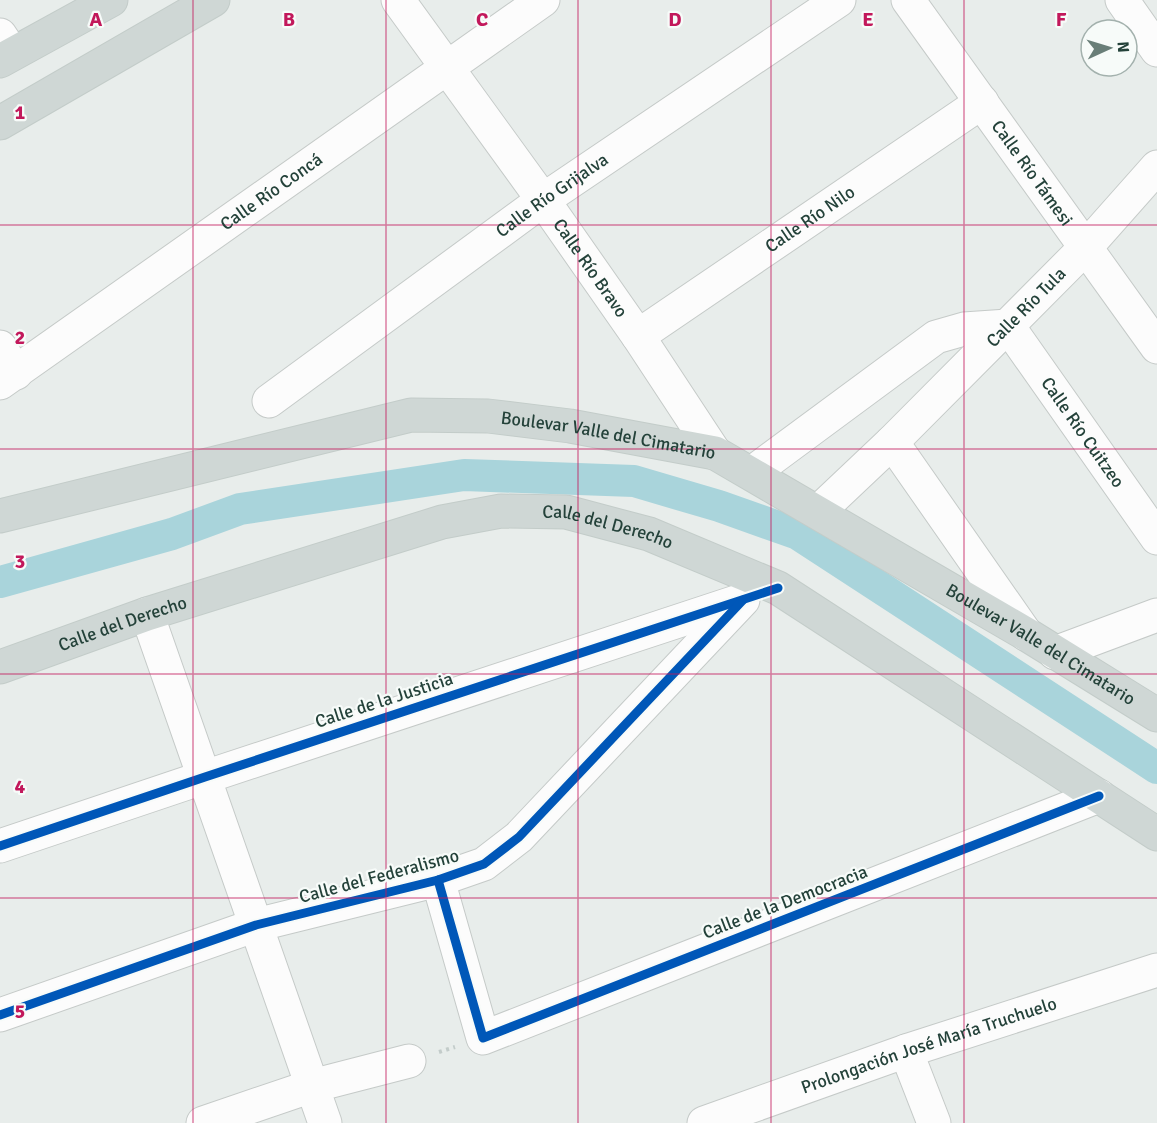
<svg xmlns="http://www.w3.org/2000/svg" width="1157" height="1123" viewBox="0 0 1157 1123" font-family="Signika,sans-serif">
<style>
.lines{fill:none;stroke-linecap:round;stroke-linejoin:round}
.canal{stroke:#a9d4db;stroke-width:32}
.minor-casing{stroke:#c5cac8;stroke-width:35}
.major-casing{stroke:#c3ccc9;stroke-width:35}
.path{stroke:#c3ccca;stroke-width:4;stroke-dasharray:3 4.5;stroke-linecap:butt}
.minor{stroke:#fcfcfc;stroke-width:33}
.major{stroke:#cfd7d5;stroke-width:33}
.cycleway-casing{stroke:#f7fbf9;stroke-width:13}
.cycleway{stroke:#0057b8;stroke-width:9}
.grid{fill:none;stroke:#c2185b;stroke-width:1.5;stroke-opacity:0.55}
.labels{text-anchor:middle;stroke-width:4.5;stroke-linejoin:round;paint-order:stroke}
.street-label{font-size:18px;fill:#24423a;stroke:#f7fbf9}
.grid-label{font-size:20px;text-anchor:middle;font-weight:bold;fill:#c2185b;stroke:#f7fbf9;stroke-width:4.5;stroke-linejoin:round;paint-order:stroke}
</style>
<rect width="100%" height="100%" fill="#e8edeb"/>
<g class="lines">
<!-- canal -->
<polyline class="canal" points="0,582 172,534 240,509 464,475 634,481 719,506 798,534 1157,768"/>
<defs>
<g id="minor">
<path id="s1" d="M 398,0 L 543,200 L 638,336 L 715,453"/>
<path id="s2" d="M 908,0 L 1157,347"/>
<polyline points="1122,0 1157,50"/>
<polyline points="0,35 12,53"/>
<path id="s3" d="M 638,336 L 982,102"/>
<polyline points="0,347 16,373"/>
<path id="s4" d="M 0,383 L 543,0"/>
<path id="s5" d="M 269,401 L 543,200 L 839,0"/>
<polyline points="892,442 1026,634"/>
<path id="s6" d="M 752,473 L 936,337 L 964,329 L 1008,326 L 1157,538"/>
<path id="s7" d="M 818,512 L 892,442 L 1086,247 L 1157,167"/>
<polyline points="147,614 325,1123"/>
<polyline points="1055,653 1157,615"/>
<polyline points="0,846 205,777 739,601"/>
<polyline points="438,880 483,1038 1099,796"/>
<polyline points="0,1015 256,925 438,880 484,864 519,837 743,600"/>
<polyline points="906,1051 934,1123"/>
<polyline points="203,1123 312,1086 409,1061"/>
<path id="s8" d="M 704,1123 L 906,1051 L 1157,970"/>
</g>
<g id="major">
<polyline points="0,61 111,0"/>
<polyline points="0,123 213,0"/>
<path id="s9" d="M 0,516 L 411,415 L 488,416 L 570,426 L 715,453 L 1026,634 L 1157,715"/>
<path id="s10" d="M 0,667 L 147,614 L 442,522 L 501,511 L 566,512 L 649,534 L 778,588 L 1157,834"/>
</g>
</defs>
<!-- minor casing -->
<use href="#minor" class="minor-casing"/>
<!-- major casing -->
<use href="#major" class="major-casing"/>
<!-- path -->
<polyline class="path" points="439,1052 455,1047"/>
<!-- minor -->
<use href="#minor" class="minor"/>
<!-- major -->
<use href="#major" class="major"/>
<defs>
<g id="cycleway">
<polyline points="0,846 205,777 778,588"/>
<polyline points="438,880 483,1038 1099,796"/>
<polyline points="0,1015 256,925 438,880 484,864 519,837 743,600"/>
</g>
</defs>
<!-- cycleway casing -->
<use href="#cycleway" class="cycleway-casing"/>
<!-- cycleway -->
<use href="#cycleway" class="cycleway"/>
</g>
<!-- grid -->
<path class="grid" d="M 193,0 L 193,1123M 386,0 L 386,1123M 578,0 L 578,1123M 771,0 L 771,1123M 964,0 L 964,1123M 0,225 L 1157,225M 0,449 L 1157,449M 0,674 L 1157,674M 0,898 L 1157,898"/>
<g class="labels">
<!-- street labels -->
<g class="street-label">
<text dy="6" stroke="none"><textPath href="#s2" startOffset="213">Calle Río Támesi</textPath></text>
<text dy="6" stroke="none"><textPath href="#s4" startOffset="332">Calle Río Concá</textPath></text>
<text dy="6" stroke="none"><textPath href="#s5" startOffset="350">Calle Río Grijalva</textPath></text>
<text dy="6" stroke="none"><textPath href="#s3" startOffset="208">Calle Río Nilo</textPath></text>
<text dy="6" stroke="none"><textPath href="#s1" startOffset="330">Calle Río Bravo</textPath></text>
<text dy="6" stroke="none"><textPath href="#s7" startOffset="292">Calle Río Tula</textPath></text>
<text dy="6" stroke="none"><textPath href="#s6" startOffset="432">Calle Río Cuitzeo</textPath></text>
<text dy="6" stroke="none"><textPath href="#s9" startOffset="622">Boulevar Valle del Cimatario</textPath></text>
<text dy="6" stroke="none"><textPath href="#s10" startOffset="634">Calle del Derecho</textPath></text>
<text dy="6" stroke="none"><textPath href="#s10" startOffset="130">Calle del Derecho</textPath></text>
<text dy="6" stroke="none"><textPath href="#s9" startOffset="1108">Boulevar Valle del Cimatario</textPath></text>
<text transform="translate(384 700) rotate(-18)" y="6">Calle de la Justicia</text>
<text transform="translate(379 876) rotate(-15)" y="6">Calle del Federalismo</text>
<text transform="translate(785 902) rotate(-21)" y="6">Calle de la Democracia</text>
<text dy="6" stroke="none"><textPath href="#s8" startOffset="238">Prolongación José María Truchuelo</textPath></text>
</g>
</g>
<g class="grid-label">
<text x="96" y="26">A</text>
<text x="289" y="26">B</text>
<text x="482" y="26">C</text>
<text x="675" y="26">D</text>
<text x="868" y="26">E</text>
<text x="1061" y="26">F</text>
<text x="20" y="119">1</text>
<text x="20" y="344">2</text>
<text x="20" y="568">3</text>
<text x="20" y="793">4</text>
<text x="20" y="1018">5</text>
</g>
<!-- north arrow -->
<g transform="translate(1109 48) rotate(86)"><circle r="28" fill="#f7fbf9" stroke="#a3b1ad" stroke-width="1.5"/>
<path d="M0-4.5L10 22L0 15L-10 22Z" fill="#697e78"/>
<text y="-9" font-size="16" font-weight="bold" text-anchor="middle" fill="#24423a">N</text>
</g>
</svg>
